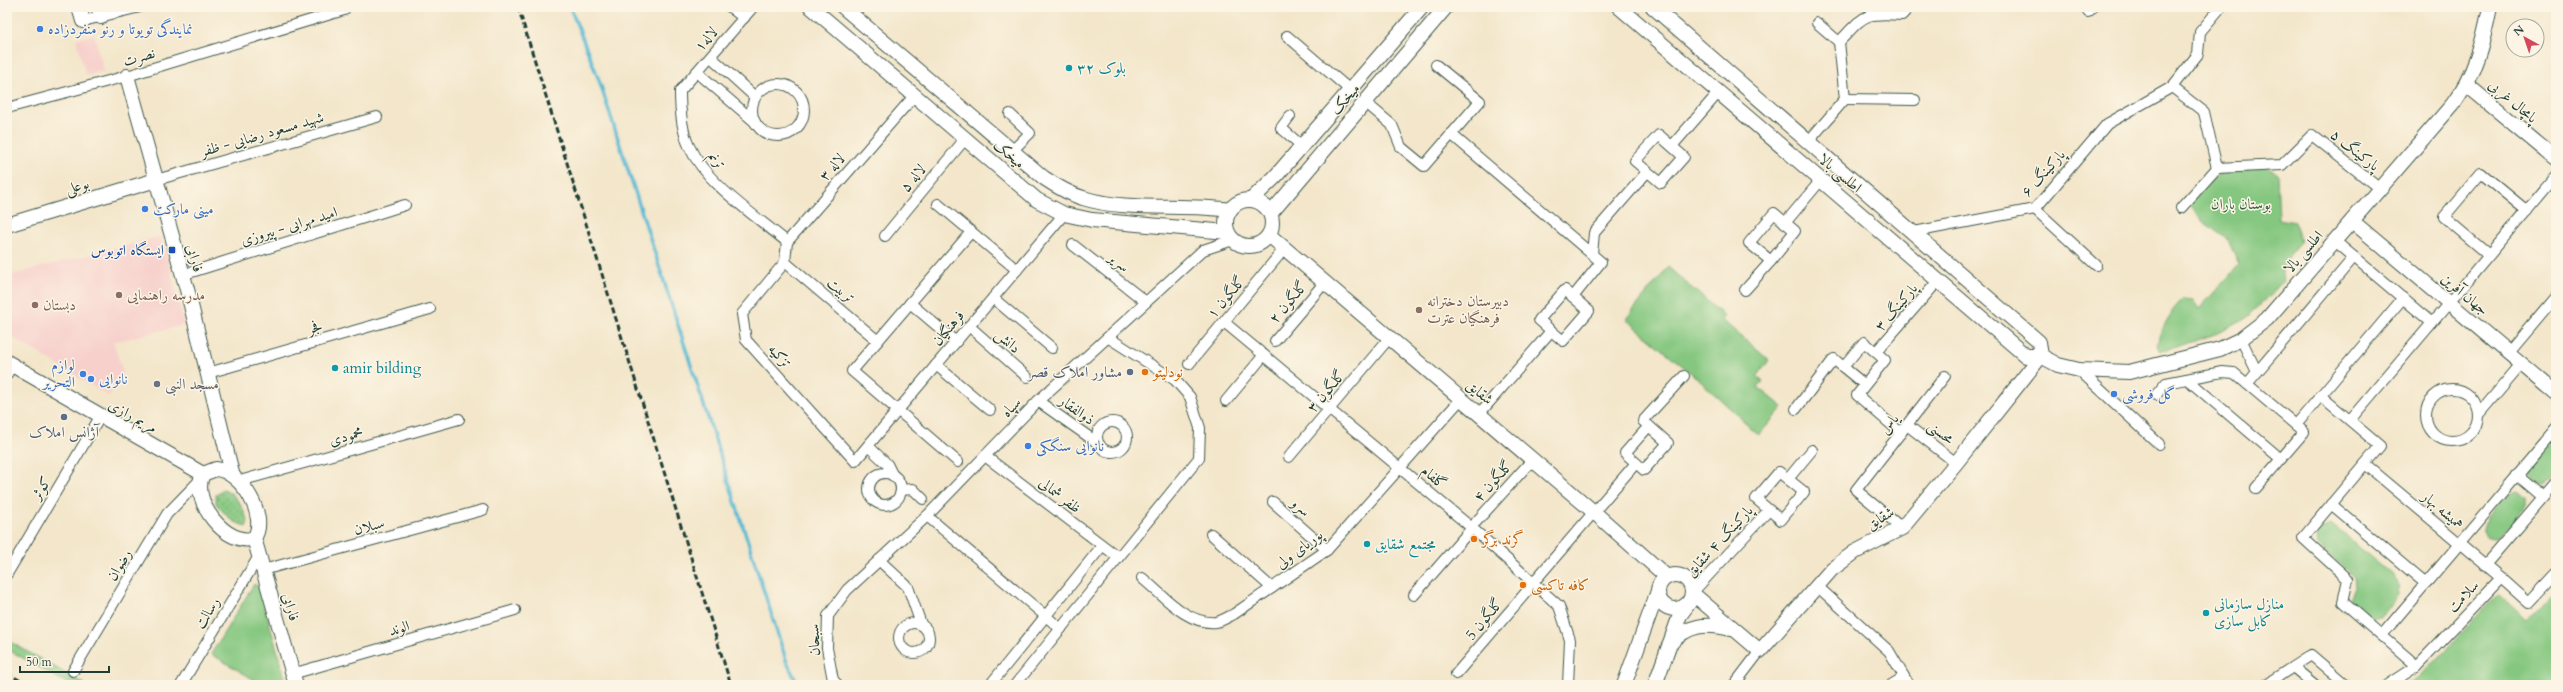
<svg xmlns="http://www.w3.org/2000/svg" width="2563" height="692" viewBox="0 0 2563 692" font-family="Cardo,Amiri,serif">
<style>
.built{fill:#f7d0cc}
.grass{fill:url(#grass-dots);stroke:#52825a}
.park{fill:#85c780;stroke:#52825a}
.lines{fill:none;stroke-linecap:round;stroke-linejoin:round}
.stream{stroke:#56bad4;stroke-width:3.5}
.street-casing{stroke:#3f564a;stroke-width:12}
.secondary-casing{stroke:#3f564a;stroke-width:16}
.street{stroke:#fff;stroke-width:10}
.secondary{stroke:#fff;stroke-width:14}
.rail{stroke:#1f3d34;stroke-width:3;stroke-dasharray:6 3;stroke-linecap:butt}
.shop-dot{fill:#3f7fe0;stroke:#fcf5e5;stroke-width:1.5}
.culture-dot{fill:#0f9aa8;stroke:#fcf5e5;stroke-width:1.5}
.transit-dot{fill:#1a4fb4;stroke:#fcf5e5;stroke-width:1.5}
.education-dot{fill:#8d6e63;stroke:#fcf5e5;stroke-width:1.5}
.service-dot{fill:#5c6f8a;stroke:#fcf5e5;stroke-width:1.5}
.food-dot{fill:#e8710a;stroke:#fcf5e5;stroke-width:1.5}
.worship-dot{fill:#6b7280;stroke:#fcf5e5;stroke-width:1.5}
.labels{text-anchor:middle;stroke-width:3;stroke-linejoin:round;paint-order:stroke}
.shop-label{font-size:15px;fill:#366cbe;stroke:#fcf5e5;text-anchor:start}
.street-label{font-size:15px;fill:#1f3d34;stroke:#fcf5e5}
.culture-label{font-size:15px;fill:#0d838f;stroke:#fcf5e5;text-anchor:start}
.park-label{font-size:15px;fill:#386047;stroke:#fcf5e5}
.transit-label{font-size:15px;fill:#164399;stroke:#fcf5e5;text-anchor:end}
.education-label{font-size:15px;fill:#785e54;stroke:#fcf5e5;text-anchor:start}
.service-label{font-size:15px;fill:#4e5e75;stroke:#fcf5e5;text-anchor:end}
.food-label{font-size:15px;fill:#c56008;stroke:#fcf5e5;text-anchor:start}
.worship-label{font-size:15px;fill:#5b616d;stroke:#fcf5e5;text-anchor:start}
</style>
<defs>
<pattern id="grass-dots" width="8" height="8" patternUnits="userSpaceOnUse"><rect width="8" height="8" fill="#85c780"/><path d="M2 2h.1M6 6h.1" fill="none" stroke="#6ca36a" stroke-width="1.8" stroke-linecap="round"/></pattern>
</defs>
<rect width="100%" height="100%" fill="#fcf5e5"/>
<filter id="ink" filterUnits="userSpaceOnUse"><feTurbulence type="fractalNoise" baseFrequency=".025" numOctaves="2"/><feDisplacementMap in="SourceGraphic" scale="8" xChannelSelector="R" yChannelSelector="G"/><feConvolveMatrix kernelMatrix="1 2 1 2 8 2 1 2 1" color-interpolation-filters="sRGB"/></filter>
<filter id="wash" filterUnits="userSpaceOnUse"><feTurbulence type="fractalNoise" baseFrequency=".012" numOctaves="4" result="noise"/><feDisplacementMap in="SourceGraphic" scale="16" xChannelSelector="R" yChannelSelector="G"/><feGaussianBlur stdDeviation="0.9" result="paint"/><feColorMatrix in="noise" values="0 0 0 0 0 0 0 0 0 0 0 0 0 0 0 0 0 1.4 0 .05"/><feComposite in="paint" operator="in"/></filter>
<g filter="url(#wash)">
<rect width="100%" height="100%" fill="#f3e6ca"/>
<!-- built -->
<g class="built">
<polygon points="94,34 104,71 86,76 76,39"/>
<polygon points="161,236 185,325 113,342 123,372 109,396 7,334 7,276"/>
</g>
<!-- grass -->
<path class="grass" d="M 223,489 C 236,492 243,509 248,521 L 246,527 L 231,520 L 216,504 L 216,494 Z"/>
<!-- park -->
<g class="park">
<path d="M 2266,166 L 2277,174 L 2279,219 L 2294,222 L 2301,241 C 2290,253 2279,264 2283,281 C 2252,315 2240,328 2193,341 C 2183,345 2172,349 2160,350 L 2157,345 C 2161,325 2169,313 2183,299 L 2193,300 L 2199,309 L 2239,265 L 2228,240 L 2202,221 L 2187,200 C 2217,170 2225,170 2266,166 Z"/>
<polygon points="1668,267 1724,316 1722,320 1769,360 1757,377 1763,381 1758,387 1783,407 1759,435 1697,378 1626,319"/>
<polygon points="2556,437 2556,477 2546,484 2537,482 2531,475 2531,466"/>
<path d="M 2518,490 L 2526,497 C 2528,507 2504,535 2494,538 L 2487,537 L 2483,531 C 2481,521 2508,490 2518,490 Z"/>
<polygon points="2331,524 2391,574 2398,585 2399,595 2381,616 2371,618 2350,599 2355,588 2354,577 2317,544 2316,532"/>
<polygon points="254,584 259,587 287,685 263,685 211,654"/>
<polygon points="2556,588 2556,680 2548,685 2405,685 2423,673 2499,594 2527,619"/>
<polygon points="7,640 86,685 70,685 7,649"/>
</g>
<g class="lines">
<!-- stream -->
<polyline class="stream" points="570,7 599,80 772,616 786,660 798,685"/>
</g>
</g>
<g filter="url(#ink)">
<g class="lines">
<defs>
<g id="street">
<polyline points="730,7 744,18"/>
<path d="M 753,7 L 680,91 C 680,109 681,129 689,146 C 706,184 755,215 787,242"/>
<polyline points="2088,12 2093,7"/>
<polyline points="83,21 140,7"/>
<polyline points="1817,23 1839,42"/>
<polyline points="1287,36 1350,90"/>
<polyline points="711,57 755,97"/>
<polyline points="697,72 755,122"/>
<circle cx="778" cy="110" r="26"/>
<polyline points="2172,87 2204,112 2217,168"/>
<polyline points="1845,99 1915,100"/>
<polyline points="1365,102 1392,125 1401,147 1424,166 1480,101 1436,65"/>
<polyline points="11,107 127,76 344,10"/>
<polyline points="1010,114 1030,133 1012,151"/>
<polyline points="1290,116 1281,128 1302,146"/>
<polyline points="1451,134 1601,262 1573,297"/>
<polygon points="1659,135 1684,157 1661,183 1635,161"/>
<path d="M 1808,142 L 1845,99 L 1839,42 C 1865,15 1863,12 1902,15 L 1909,7"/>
<polyline points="1672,146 1719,92"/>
<polyline points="156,180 377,117"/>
<polyline points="938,204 1017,270"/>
<polyline points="2181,208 2217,168 2282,165 2312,135 2380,189"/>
<polyline points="2035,209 2096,265"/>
<polygon points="1774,213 1795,231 1771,261 1749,243"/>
<polyline points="1785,223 1821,180"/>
<polyline points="1914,232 2035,209 2107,124 2172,87 2198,54 2200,32 2221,7"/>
<polyline points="885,236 965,139"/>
<polyline points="2335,241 2432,323"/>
<polyline points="1073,245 1146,302"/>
<polyline points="1592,254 1594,233 1647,172"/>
<polyline points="2489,255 2444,217 2481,173 2527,211"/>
<polyline points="785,262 742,314 746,340 855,461 1064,214"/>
<polyline points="785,262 787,242 914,96"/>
<polyline points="785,262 878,341"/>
<polyline points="182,275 405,205"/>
<polygon points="1565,290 1589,311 1563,341 1539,320"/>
<polyline points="1745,290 1771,261"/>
<polyline points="993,298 1052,348"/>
<polyline points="910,303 956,342"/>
<polyline points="1224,322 1472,528 1559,606 1570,640 1568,685"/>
<polyline points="969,326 1027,377"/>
<polyline points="2241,339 2257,372"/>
<polyline points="1275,341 1325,282"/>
<polyline points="1876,352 1938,281"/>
<polyline points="2508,353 2556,296"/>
<polyline points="1189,364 1285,248"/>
<polyline points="936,365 990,410"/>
<polyline points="2079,370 2159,444"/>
<polyline points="208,373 430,309"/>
<polyline points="7,374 12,365"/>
<polyline points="2187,379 2281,459"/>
<polyline points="2247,384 2354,257"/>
<polyline points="1865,385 1843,367 1864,342 1885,360 1857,395 1901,433"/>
<circle cx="2452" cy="415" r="26"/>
<polyline points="2156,395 2166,383 2222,372 2234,373 2304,432 2256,488"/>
<polyline points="2321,396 2380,446 2303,538 2348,579 2343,602 2417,666"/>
<polyline points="1038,401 1099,444"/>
<polyline points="1226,401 1264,355"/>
<polyline points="1796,409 1834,359 1843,367"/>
<polyline points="1479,414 1551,331"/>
<polyline points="2478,415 2521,364"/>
<polyline points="2350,420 2556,176"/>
<circle cx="1112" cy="437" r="15"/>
<polyline points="1907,425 1956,463"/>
<polyline points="2296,425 2403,298"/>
<polygon points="1649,426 1668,443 1644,470 1625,453"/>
<polyline points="1649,426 1643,421 1684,376"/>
<polyline points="868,446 887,464 893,476"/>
<polyline points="985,456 1118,557"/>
<polyline points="1289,457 1385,343"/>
<polyline points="958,462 852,371 971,232"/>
<polyline points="2365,464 2501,578"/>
<polygon points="1779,472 1804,492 1781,520 1756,499"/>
<circle cx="885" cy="489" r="16"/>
<polyline points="2517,475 2543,497"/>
<polyline points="1788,479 1812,450"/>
<polyline points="240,481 459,419"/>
<polyline points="901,490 913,489 923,499"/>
<polyline points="1273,502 1327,550"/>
<polyline points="2331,504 2426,584"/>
<polyline points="927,516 1061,629"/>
<polyline points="1476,522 1533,459"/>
<polyline points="1902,528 1856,490 1945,376"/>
<polyline points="1211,534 1272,588"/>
<polyline points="879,560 908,587 921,624"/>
<polyline points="2485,565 2556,482"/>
<polyline points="263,570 483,510"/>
<polyline points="7,574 100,417"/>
<polyline points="1538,577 1636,463"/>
<path d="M 1142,578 C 1163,595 1187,625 1216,622 C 1222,621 1228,617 1234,614 L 1327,550 L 1461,399"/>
<polyline points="1817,586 1889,651 1909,685"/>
<polyline points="1692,593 1769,510"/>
<polyline points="1414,595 1472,528"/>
<circle cx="914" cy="638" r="15"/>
<polyline points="2382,635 2556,430"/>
<polyline points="2293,667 2315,685"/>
<polyline points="73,671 167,514 199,481"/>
<polyline points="292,674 515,610"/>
<polyline points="1456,674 1534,583"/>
<polyline points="181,685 259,556"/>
<polyline points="838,685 833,680 827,648 828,616 847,590 927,516 1038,401 1203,250 1233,240"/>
<polyline points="990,685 1102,546"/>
<polyline points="1015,685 1199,458 1200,428 1190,397 1175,380 1109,338"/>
<polyline points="1734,685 1760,651"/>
<polyline points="1891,685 1904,677"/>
<polyline points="2265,685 2311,655 2346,685"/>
<polyline points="2388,685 2417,666 2501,578 2529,603 2556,574"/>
</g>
<g id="secondary">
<polyline points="79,7 83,21"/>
<polyline points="98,7 101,17"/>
<polyline points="811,7 1037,200 1064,214 1092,220 1227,232"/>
<path d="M 843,7 L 1044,178 C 1056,186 1069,194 1083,198 C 1126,212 1185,203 1230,210"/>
<path d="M 1619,7 L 2026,356 L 2041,356 L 2058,365 L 2079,370 L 2129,372 L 2220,349 L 2241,339 L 2267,319 L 2453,104 C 2475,74 2483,43 2490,7"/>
<polyline points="1653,7 2039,342 2041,356"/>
<polyline points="127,76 188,293 232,473"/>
<polyline points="2467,85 2556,159"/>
<circle cx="1249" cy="223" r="23"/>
<polyline points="1251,200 1275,177 1422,7"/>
<polyline points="1271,213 1446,7"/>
<polyline points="2352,221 2556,393"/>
<polyline points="7,225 156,180"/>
<polyline points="1269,235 1595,513 1667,577"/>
<polyline points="7,362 203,474"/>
<path d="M 216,469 C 241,471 269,517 254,538 C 228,548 189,501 203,474 Z"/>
<polyline points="254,538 296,685"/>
<circle cx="1675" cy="592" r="17"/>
<polyline points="1692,593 1760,651 1832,569 1855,552 1902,528 1956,463 2041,356"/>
<path d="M 1670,644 C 1688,624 1706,623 1731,629"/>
<polyline points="1624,685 1658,591"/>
<polyline points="1655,685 1680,615 1689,603"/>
</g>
</defs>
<!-- street casing -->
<use href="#street" class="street-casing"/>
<!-- secondary casing -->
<use href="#secondary" class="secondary-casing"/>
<!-- street -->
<use href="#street" class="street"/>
<!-- secondary -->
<use href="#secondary" class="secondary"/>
<!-- rail -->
<g class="rail">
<polyline points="518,7 731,685"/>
<polyline points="7,673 28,685"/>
</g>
</g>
</g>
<!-- markers -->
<g class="shop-dot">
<circle cx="40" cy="29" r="4"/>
<circle cx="145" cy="209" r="4"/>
<circle cx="83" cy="374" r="4"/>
<circle cx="91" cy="379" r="4"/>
<circle cx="2114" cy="394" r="4"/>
<circle cx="1028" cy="446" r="4"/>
</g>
<g class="culture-dot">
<circle cx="1069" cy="68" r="4"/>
<circle cx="335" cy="368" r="4"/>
<circle cx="1367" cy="544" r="4"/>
<circle cx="2206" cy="613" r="4"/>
</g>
<rect class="transit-dot" x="168" y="246" width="8" height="8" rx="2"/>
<g class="education-dot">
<circle cx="119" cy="295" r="4"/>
<circle cx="35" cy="305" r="4"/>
<circle cx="1419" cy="310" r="4"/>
</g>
<g class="service-dot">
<circle cx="1130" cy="372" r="4"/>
<circle cx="64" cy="417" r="4"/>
</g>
<g class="food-dot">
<circle cx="1145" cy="372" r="4"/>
<circle cx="1474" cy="539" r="4"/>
<circle cx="1523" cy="585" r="4"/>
</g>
<circle class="worship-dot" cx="157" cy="384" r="4"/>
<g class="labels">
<!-- shop labels -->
<g class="shop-label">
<text x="48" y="34">نمایندگی تویوتا و رنو منفردزاده</text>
<text x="153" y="214">مینی مارکت</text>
<text x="75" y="370" text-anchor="end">لوازم<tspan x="75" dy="17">التحریر</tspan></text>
<text x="99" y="384">نانوایی</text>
<text x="2122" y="399">گل فروشی</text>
<text x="1036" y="451">نانوایی سنگکی</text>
</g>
<!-- street labels -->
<g class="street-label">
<text transform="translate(706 39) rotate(-49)" y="5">لاله۱</text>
<text transform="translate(139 57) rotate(-17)" y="5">نصرت</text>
<text transform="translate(1345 99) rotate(-49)" y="5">میخک</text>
<text transform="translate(2513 101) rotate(40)" y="5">پامچال غربی</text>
<text transform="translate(262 134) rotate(-16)" y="5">شهید مسعود رضایی - ظفر</text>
<text transform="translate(2355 150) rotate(38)" y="5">پارکینگ ۵</text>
<text transform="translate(1009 154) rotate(40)" y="5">میخک</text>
<text transform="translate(717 160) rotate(53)" y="5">ترنم</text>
<text transform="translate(832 167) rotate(-49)" y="5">لاله ۳</text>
<text transform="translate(1840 173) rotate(40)" y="5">اطلسی بالا</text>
<text transform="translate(2043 173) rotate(-48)" y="5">پارکینگ ۶</text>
<text transform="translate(913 178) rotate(-50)" y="5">لاله ۵</text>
<text transform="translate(77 186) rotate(-17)" y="5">بوعلی</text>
<text transform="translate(289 226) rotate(-17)" y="5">امید مهرابی - پیروزی</text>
<text transform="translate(2303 252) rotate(-49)" y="5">اطلسی بالا</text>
<text transform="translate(195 258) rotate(74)" y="5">فارابی</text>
<text transform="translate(1119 262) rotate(38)" y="5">سریر</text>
<text transform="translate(841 290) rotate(40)" y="5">تربیت</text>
<text transform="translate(2465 294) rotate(40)" y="5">جهان آفرین</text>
<text transform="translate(1226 297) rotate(-50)" y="5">گلگون ۱</text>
<text transform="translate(1288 302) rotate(-50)" y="5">گلگون ۲</text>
<text transform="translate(1896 307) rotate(-50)" y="5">پارکینگ ۳</text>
<text transform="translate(315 327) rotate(-16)" y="5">فجر</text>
<text transform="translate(948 328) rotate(-50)" y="5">فرهنگیان</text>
<text transform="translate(1008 341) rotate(42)" y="5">دانش</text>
<text transform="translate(780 356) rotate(48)" y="5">تزکیه</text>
<text transform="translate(1326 391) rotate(-50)" y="5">گلگون ۳</text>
<text transform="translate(1480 392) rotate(40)" y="5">شقایق</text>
<text transform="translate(1011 407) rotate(-46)" y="5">سپاه</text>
<text transform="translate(1077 410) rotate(35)" y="5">ذوالفقار</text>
<text transform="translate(133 416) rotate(29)" y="5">مریم رازی</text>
<text transform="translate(1889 424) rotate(-52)" y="5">یاس</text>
<text transform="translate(1941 432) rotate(38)" y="5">محسنی</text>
<text transform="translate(346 436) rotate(-16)" y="5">محمودی</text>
<text transform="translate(1434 477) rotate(40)" y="5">گلفام</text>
<text transform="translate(1493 481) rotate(-48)" y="5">گلگون ۴</text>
<text transform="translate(41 488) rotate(-59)" y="5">کوثر</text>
<text transform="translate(1060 495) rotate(38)" y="5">ظفر شمالی</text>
<text transform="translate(1301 507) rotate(41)" y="5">سرو</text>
<text transform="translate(2443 510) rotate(40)" y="5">همیشه بهار</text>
<text transform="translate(1880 518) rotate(-31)" y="5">شقایق</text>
<text transform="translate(369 526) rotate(-15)" y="5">سبلان</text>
<text transform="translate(1719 541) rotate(-47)" y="5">پارکینگ ۴ شقایق</text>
<text transform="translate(1299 549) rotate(-37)" y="5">پوریای ولی</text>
<text transform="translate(119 565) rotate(-59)" y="5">رضوان</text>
<text transform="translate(2463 596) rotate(-46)" y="5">سلامت</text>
<text transform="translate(291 607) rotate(74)" y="5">فارابی</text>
<text transform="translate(207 613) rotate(-59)" y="5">رسالت</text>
<text transform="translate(1484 619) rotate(-50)" y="5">گلگون 5</text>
<text transform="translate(399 628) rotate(-16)" y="5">الوند</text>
<text transform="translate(814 640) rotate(-92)" y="5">سبحان</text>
</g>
<!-- culture labels -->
<g class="culture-label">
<text x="1077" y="73">بلوک ۳۲</text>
<text x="343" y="373">amir bilding</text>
<text x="1375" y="549">مجتمع شقایق</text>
<text x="2214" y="609">منازل سازمانی<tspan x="2214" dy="17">کابل سازی</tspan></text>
</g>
<!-- park labels -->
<g class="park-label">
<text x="2241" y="209">بوستان باران</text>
</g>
<!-- transit labels -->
<g class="transit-label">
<text x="164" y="255">ایستگاه اتوبوس</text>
</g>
<!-- education labels -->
<g class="education-label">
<text x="127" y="300">مدرسه راهنمایی</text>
<text x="1427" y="306">دبیرستان دخترانه<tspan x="1427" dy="17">فرهنگیان عترت</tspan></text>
<text x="43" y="310">دبستان</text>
</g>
<!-- service labels -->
<g class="service-label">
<text x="1122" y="377">مشاور املاک قصر</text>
<text x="64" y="437" text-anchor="middle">آژانس املاک</text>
</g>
<!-- food labels -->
<g class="food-label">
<text x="1153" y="377">نودلیتو</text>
<text x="1482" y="544">گرند برگر</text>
<text x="1531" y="590">کافه تاکسی</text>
</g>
<!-- worship labels -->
<g class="worship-label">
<text x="165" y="389">مسجد النبی</text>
</g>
</g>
<!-- margin -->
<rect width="2563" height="692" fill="none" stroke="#fcf5e5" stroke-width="24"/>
<!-- north arrow -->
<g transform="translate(2525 38) rotate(320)"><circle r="19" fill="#fcf5e5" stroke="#a4ab9e"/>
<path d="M0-3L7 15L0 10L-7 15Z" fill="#d1495b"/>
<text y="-6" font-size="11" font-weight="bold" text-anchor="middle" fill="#1f3d34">N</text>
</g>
<!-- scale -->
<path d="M20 666v6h89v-6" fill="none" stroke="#1f3d34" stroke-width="2"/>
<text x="26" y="666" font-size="12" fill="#1f3d34" stroke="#fcf5e5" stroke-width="3" paint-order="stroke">50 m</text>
</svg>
